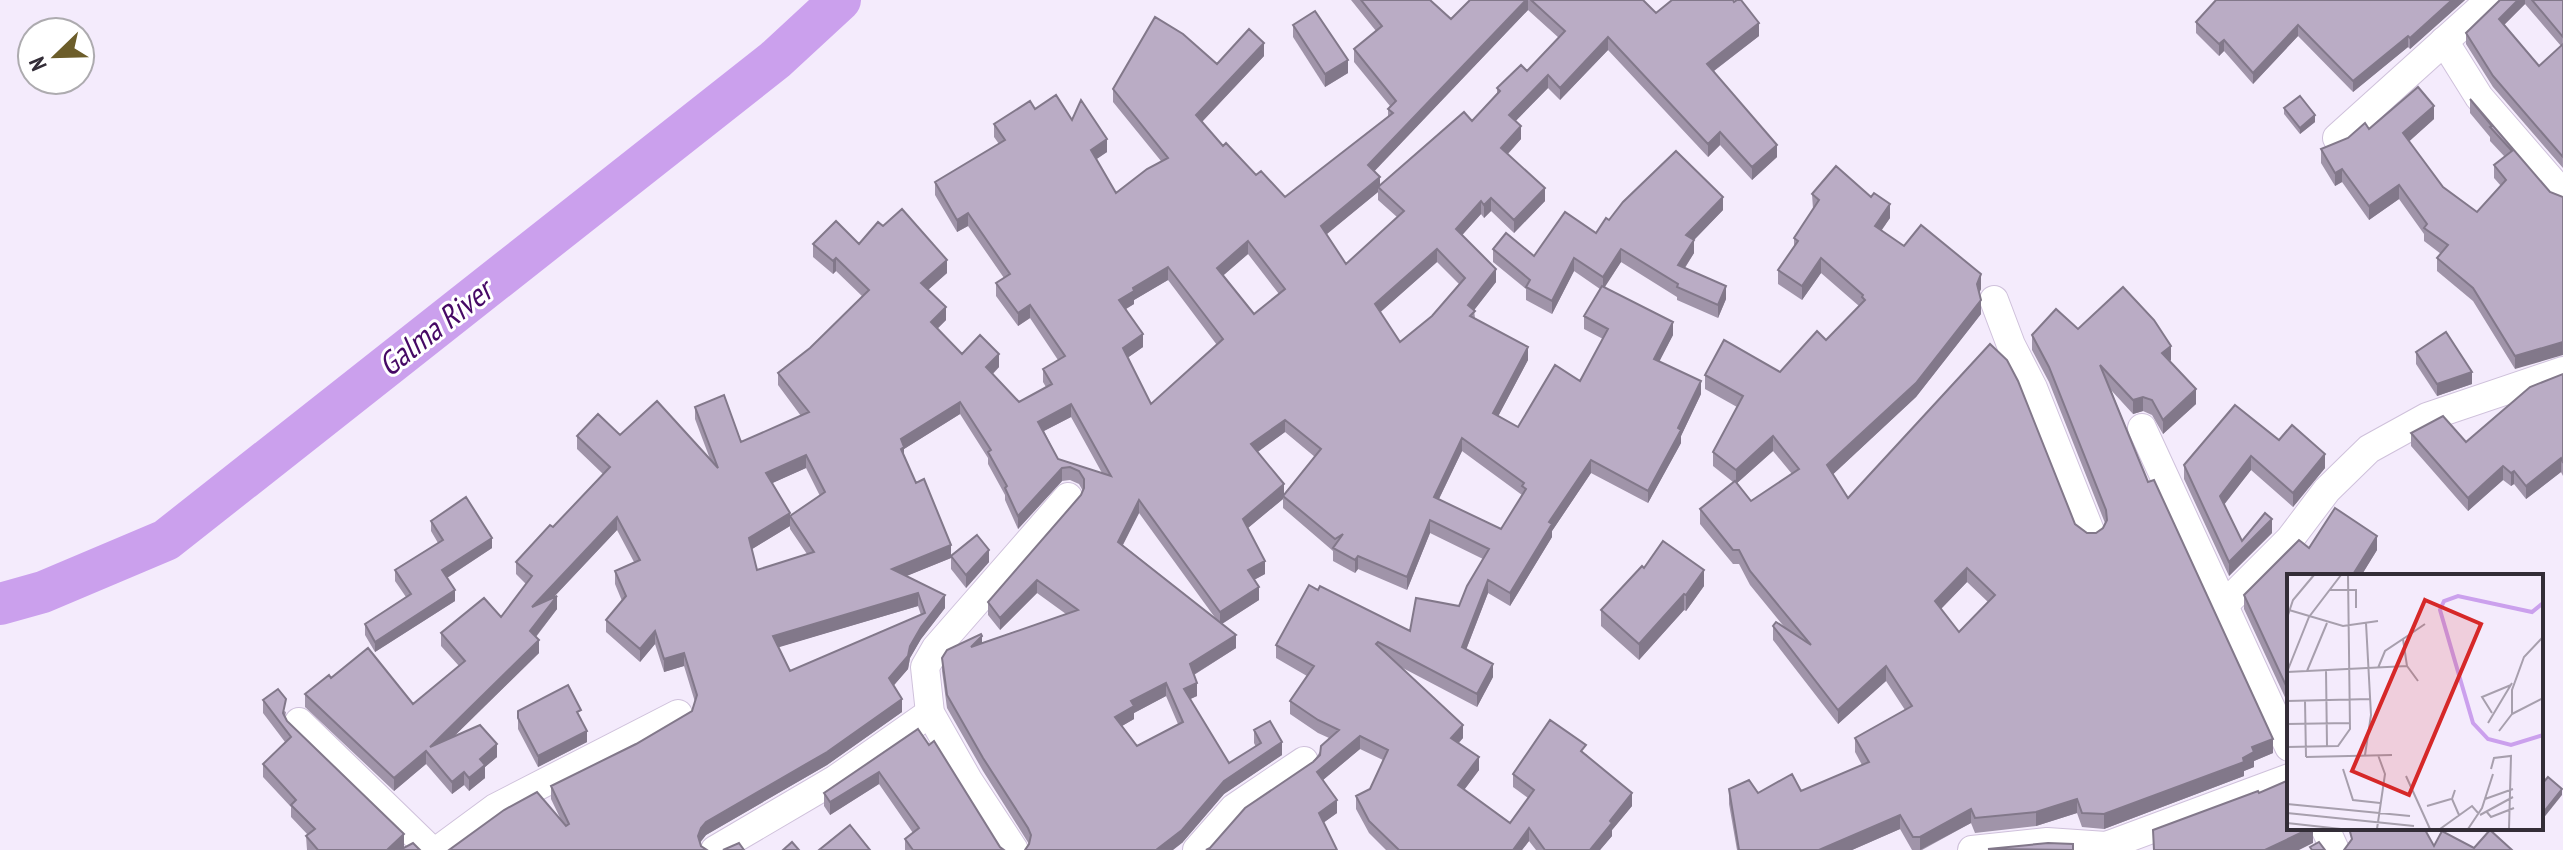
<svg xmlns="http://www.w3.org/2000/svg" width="2563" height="850" viewBox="0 0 2563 850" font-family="'PT Sans Narrow',sans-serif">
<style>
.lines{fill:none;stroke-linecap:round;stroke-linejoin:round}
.river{stroke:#cba0ed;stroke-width:42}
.minor-casing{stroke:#cfc1db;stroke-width:30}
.minor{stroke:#fff;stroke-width:28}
.wall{fill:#a094a9;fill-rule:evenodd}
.shaded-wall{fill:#82788a}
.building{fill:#baacc5;stroke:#82788a;stroke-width:2;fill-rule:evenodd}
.labels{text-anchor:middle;stroke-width:6;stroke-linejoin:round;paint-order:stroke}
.water-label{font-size:32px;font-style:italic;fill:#460965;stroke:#fff}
.inset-river{fill:none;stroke:#cba0ed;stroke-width:4}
.inset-road{fill:none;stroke:#a79fad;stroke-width:2}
.view{fill:#d62828;fill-opacity:0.15;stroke:#d62828;stroke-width:4}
.inset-edge{fill:none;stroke:#332d37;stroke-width:4}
</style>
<rect width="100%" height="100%" fill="#f4ebfc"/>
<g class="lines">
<!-- river -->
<polyline class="river" points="0,604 43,592 166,540 775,60 840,0"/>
<defs>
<g id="minor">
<polyline points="2444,41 2479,97 2563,194"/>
<polyline points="2337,138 2490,0"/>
<polyline points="1994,300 2011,345 2033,388 2090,531"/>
<polyline points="2142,428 2289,747"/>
<polyline points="2224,605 2290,539 2327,490 2369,449 2427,417 2563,371"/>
<polyline points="299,722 431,850"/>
<polyline points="2325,828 2335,850"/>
<polyline points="438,850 495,808 678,714"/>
<polyline points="715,850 836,779 930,713"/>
<polyline points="1014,850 968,780 930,713 925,667 936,648 1068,497"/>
<polyline points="1197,850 1234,808 1304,761"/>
<polyline points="1972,850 2047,842 2106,846 2289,778"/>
</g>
</defs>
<!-- minor casing -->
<use href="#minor" class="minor-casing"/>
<!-- minor -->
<use href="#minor" class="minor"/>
</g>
<!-- wall -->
<g class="wall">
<path d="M 1351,0 L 1430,0 L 1451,19 L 1470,0 L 1643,0 L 1656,13 L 1759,36 L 1714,71 L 1777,157 L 1752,180 L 1720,145 L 1708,157 L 1608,50 L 1560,100 L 1548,88 L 1515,121 L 1521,139 L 1508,154 L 1545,201 L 1514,233 L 1491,211 L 1484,218 L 1481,214 L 1462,235 L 1496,282 L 1474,310 L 1475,318 L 1528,360 L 1498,416 L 1518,427 L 1580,381 L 1603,339 L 1584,329 L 1584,316 L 1600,289 L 1574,271 L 1552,314 L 1526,300 L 1526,289 L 1493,262 L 1493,249 L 1534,256 L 1596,233 L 1609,220 L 1723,210 L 1694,240 L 1694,253 L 1685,268 L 1726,299 L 1718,318 L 1677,300 L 1677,297 L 1621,262 L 1604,287 L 1673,335 L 1659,361 L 1701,394 L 1681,436 L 1681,443 L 1648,503 L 1591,473 L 1552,531 L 1552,537 L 1510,606 L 1488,593 L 1466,650 L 1493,677 L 1477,707 L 1399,666 L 1463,738 L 1459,743 L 1479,770 L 1464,790 L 1510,823 L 1528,798 L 1513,787 L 1513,774 L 1586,754 L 1632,806 L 1612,830 L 1612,836 L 1600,850 L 1536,850 L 1529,841 L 1522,850 L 1386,850 L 1369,833 L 1356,809 L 1356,796 L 1370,789 L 1383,760 L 1360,749 L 1323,780 L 1337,813 L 1324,822 L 1210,848 L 1313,762 L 1329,738 L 1318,733 L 1290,714 L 1290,701 L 1307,676 L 1276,658 L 1276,645 L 1318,590 L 1410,631 L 1459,606 L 1483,559 L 1430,533 L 1407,590 L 1358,569 L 1355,573 L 1333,561 L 1333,551 L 1283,508 L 1283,499 L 1248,528 L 1265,574 L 1254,580 L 1259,600 L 1222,624 L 1236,648 L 1194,675 L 1197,696 L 1190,699 L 1229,763 L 1256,747 L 1254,743 L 1254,730 L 1282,755 L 1224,794 L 1182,843 L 1029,844 L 983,771 L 947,708 L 942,671 L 942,658 L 1066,614 L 1037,593 L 1000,630 L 988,615 L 988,602 L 1081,495 L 1083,491 L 1079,484 L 1070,480 L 1062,481 L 1018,529 L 1005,500 L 1005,495 L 988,464 L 988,458 L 960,414 L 904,449 L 904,457 L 951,558 L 906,576 L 945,608 L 921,639 L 910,658 L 908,669 L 893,686 L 902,712 L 827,765 L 706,835 L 700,843 L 449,850 L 561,820 L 551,799 L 551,786 L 636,744 L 692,711 L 695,702 L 684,666 L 664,672 L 655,644 L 640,662 L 606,632 L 606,620 L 622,601 L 615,584 L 615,571 L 634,562 L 617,530 L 553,598 L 557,609 L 536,637 L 539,653 L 454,736 L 497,757 L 485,767 L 485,778 L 469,791 L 464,785 L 452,794 L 426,764 L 394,791 L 305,707 L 305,694 L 331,678 L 413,704 L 459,666 L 441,646 L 441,633 L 501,617 L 526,584 L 516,574 L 516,562 L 553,527 L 603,474 L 577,449 L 577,436 L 620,435 L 710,459 L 695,419 L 695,407 L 741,442 L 801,416 L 778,385 L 778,373 L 810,348 L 862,296 L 836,271 L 833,274 L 813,257 L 813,244 L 859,244 L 947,273 L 928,290 L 946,320 L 937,329 L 962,354 L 999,367 L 993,374 L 1019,402 L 1046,387 L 1043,382 L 1043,369 L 1058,360 L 1030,318 L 1018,326 L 996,296 L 996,283 L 1004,278 L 968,226 L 957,232 L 935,195 L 935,182 L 999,144 L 994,137 L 994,124 L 1035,109 L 1072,120 L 1107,152 L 1096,159 L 1116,193 L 1161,161 L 1113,102 L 1113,89 L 1217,64 L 1264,56 L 1202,122 L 1223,146 L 1256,175 L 1285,197 L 1388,117 L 1388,109 L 1390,106 L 1354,62 L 1354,49 L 1376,31 ZM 1528,10 L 1559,38 L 1527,71 L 1497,88 L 1497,93 L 1472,121 L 1380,185 L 1374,171 ZM 1378,192 L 1378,200 L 1397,217 L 1346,264 L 1326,234 ZM 1248,254 L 1279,294 L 1254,314 L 1223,275 ZM 1437,262 L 1459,284 L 1432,316 L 1400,342 L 1380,312 ZM 1168,280 L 1217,345 L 1151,404 L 1127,358 L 1143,347 L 1126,309 L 1134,304 L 1134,300 ZM 1071,417 L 1102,473 L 1058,459 L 1044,431 ZM 1285,432 L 1315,457 L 1284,494 L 1257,452 ZM 1462,451 L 1522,495 L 1501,529 L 1439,499 ZM 806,468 L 820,496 L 790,516 L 790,529 L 807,554 L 757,570 L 752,549 L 790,526 L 772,483 ZM 1139,513 L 1216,619 L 1123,545 ZM 918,606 L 921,615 L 790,671 L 778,647 ZM 1166,696 L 1178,724 L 1137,746 L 1122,726 L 1134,719 L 1134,713 Z"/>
<polygon points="2465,0 2410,49 2408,47 2353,92 2298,36 2253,84 2224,51 2219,56 2196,33 2196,22"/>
<path d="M 2500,0 L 2563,0 L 2563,168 L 2493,87 L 2466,44 L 2466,33 ZM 2525,4 L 2561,46 L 2539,66 L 2504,25 Z"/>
<polygon points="1293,25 1348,73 1325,87 1293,37"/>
<polygon points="2470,99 2550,192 2515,369 2473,301 2437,271 2437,258 2441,254 2424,241 2424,234 2399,199 2369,220 2342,182 2335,186 2321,163 2321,149 2369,129 2434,119 2409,141 2443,187 2477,212 2501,186 2494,178 2494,165 2505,157 2490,141 2490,137 2470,113"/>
<polygon points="2284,108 2315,122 2300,134 2284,114"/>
<path d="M 1812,194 L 1890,218 L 1881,230 L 1904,246 L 1981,289 L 1979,293 L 1981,314 L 1916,397 L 1833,474 L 1848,498 L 2075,524 L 2087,533 L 2096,533 L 2103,528 L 2105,523 L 2049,382 L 2032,350 L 2032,335 L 2078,329 L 2171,360 L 2170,361 L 2196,404 L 2163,434 L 2152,415 L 2143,411 L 2133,414 L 2111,390 L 2148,482 L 2273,753 L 2254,761 L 2254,767 L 2244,771 L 2244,776 L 2104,829 L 2082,827 L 2077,813 L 2036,826 L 1975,833 L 1971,823 L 1922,850 L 1912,850 L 1900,829 L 1852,850 L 1737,850 L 1729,804 L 1729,789 L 1758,793 L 1801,791 L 1862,765 L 1855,752 L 1855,738 L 1905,710 L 1886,681 L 1838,724 L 1773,640 L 1773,626 L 1786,629 L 1750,585 L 1739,564 L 1733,564 L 1700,524 L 1700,509 L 1733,482 L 1713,466 L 1713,452 L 1737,407 L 1705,389 L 1705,375 L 1780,372 L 1826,340 L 1859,306 L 1821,273 L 1802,300 L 1778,284 L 1778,270 L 1794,247 L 1794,238 L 1813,209 ZM 1773,451 L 1792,474 L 1751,501 L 1737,483 ZM 1967,582 L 1988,602 L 1959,632 L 1941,609 Z"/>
<polygon points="2416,352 2472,384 2437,396 2416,364"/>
<polygon points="2563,374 2563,476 2561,472 2526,499 2514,484 2511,486 2503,480 2468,511 2411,446 2411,433 2466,442"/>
<polygon points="2279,440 2325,468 2293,507 2251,470 2224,504 2242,541 2272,533 2229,576 2184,479 2184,465"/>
<polygon points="431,521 492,548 447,578 455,601 375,652 365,635 365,624 406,597 395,581 395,570 438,543 431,531"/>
<polygon points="2309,548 2377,550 2361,576 2289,576 2289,706 2244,609 2244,595"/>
<polygon points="951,556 989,562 966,588 951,569"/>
<polygon points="1644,568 1704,586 1686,611 1684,610 1639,660 1601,626 1601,610"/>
<polygon points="263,700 286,712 285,717 287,721 404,847 402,849 420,850 307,850 306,836 308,835 291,817 291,807 263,777 263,764 285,742 263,713"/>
<polygon points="518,711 581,718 587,742 538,767 518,729"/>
<polygon points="918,729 1000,847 1004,850 905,850 905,839 913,833 879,784 830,815 824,806 824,793"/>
</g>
<!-- shaded-wall -->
<g class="shaded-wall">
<polygon points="1526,0 1528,0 1528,10 1368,178 1368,165"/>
<polygon points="2452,0 2465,0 2410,49 2410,38"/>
<polygon points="2518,0 2525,0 2525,4 2499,30 2499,19"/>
<polygon points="1759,23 1759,36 1707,76 1707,64"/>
<polygon points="2298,25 2298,36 2253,84 2253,73"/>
<polygon points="2408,36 2408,47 2353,92 2353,81"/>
<polygon points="1608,37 1608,50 1560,100 1560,88"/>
<polygon points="2224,40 2224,51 2219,56 2219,44"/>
<polygon points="1264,43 1264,56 1196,128 1196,115"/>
<polygon points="1348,60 1348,73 1325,87 1325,74"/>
<polygon points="1548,75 1548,88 1509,128 1509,115"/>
<polygon points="2434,106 2434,119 2403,147 2403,133"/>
<polygon points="2315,115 2315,122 2300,134 2300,128"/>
<polygon points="1521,126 1521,139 1501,161 1501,148"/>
<polygon points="1720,132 1720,145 1708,157 1708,144"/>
<polygon points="1107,139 1107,152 1091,163 1091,150"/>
<polygon points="1777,145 1777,157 1752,180 1752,167"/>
<polygon points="2342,169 2342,182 2335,186 2335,173"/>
<polygon points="1380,177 1380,189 1378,187 1378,192 1321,239 1321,226"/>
<polygon points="2399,185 2399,199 2369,220 2369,206"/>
<polygon points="1545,188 1545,201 1514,233 1514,220"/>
<polygon points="1723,197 1723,210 1694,240 1694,253 1678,278 1678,265 1686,235"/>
<polygon points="1491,198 1491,211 1484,218 1484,205"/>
<polygon points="1481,201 1481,214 1456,242 1456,229"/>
<polygon points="1890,204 1890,218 1875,240 1875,226"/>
<polygon points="968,213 968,226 957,232 957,220"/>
<polygon points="1248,241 1248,254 1217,281 1217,268"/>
<polygon points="1437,249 1437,262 1375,317 1375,304"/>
<polygon points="1621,249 1621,262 1603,290 1603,277"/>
<polygon points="836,258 836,271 833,274 833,261"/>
<polygon points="1574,258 1574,271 1552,314 1552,301"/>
<polygon points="1821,258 1821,273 1802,300 1802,286"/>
<polygon points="947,260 947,273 921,296 921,283"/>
<polygon points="1168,267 1168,280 1134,300 1134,304 1119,313 1119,300 1133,288"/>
<polygon points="1496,269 1496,282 1468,318 1468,305"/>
<polygon points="1981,274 1981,289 1977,298 1977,284"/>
<polygon points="1726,286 1726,299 1718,318 1718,305"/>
<polygon points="1981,300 1981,314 1916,397 1827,480 1827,465"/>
<polygon points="1030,305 1030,318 1018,326 1018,313"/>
<polygon points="946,307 946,320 931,335 931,322"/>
<polygon points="1673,322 1673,335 1654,372 1654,359"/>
<polygon points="1143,334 1143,347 1123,361 1123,348"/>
<polygon points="2563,342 2563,355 2515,369 2515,356"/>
<polygon points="2171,346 2171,360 2162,367 2162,353"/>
<polygon points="1528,347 1528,360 1493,426 1493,413"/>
<polygon points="999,354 999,367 986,380 986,367"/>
<polygon points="2472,372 2472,384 2437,396 2437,384"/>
<polygon points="1701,381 1701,394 1681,436 1681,443 1648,503 1648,491"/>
<polygon points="2196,389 2196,404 2163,434 2163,420"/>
<polygon points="2143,397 2143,411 2133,414 2133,400"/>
<polygon points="960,402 960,414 904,449 904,460 901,462 901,439"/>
<polygon points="1071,404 1071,417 1038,434 1038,422"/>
<polygon points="1285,420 1285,432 1251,457 1251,444"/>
<polygon points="1773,436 1773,451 1736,484 1736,470"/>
<polygon points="1462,438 1462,451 1434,509 1434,497"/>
<polygon points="2325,454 2325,468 2293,507 2293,493"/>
<polygon points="806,455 806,468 766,486 766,473"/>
<polygon points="2251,456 2251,470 2220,510 2220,496"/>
<polygon points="2561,458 2561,472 2526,499 2526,486"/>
<polygon points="1591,460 1591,473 1552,531 1552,537 1510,606 1510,593 1549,522"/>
<polygon points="2503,466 2503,480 2468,511 2468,498"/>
<polygon points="1062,468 1062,481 1018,529 1018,516"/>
<polygon points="2514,471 2514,484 2511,486 2511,473"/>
<polygon points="1284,484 1284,497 1283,496 1283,499 1243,532 1243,519"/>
<polygon points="1139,500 1139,513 1118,554 1118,542"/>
<polygon points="790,513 790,526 749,551 749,538"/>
<polygon points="617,517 617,530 532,620 532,607"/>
<polygon points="2272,519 2272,533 2229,576 2229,562"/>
<polygon points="1430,520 1430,533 1407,590 1407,577"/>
<polygon points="2377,536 2377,550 2361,576 2352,576"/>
<polygon points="492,538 492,548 442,581 442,570"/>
<polygon points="951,545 951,558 892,582 892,569"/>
<polygon points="989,550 989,562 966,588 966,575"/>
<polygon points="1358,556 1358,569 1355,573 1355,560"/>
<polygon points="1265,561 1265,574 1248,583 1248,570"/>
<polygon points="1967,568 1967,582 1935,615 1935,601"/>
<polygon points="1704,570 1704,586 1686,611 1686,595"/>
<polygon points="1037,580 1037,593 1000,630 1000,618"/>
<polygon points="1488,580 1488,593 1462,660 1462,647"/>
<polygon points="1259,587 1259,600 1220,625 1220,612"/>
<polygon points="455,590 455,601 375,652 375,642"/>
<polygon points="918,593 918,606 773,649 773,636"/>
<polygon points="1684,594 1684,610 1639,660 1639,644"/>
<polygon points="945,595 945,608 921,639 910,658 908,669 889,691 889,678 921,627"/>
<polygon points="557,596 557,609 530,644 530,631"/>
<polygon points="655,631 655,644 640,662 640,649"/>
<polygon points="1236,635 1236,648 1190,677 1190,664"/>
<polygon points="982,636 982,649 971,647"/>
<polygon points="539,640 539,653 432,758 430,747"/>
<polygon points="684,653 684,666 664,672 664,659"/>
<polygon points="1493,664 1493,677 1477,707 1477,694"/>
<polygon points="1886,666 1886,681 1838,724 1838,710"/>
<polygon points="1166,683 1166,696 1134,713 1134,719 1115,730 1115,717 1131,701"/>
<polygon points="1197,683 1197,696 1184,702 1184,689"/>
<polygon points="902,699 902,712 827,765 706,835 701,841 698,849 698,836 701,828 706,822"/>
<polygon points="1463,725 1463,738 1451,750 1451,738"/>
<polygon points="587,731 587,742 538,767 538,756"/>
<polygon points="1360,736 1360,749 1317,785 1317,772"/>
<polygon points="2273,739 2273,753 2254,761 2254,767 2244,771 2244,776 2104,829 2104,814 2243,758 2252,747"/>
<polygon points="1282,742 1282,755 1224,794 1182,843 1173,850 1156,850 1224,781"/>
<polygon points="497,744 497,757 485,767 485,778 469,791 469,778 480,759"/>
<polygon points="426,751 426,764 394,791 394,778"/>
<polygon points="1479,757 1479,770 1458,798 1458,785"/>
<polygon points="464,772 464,785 452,794 452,782"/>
<polygon points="879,772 879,784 830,815 830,802"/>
<polygon points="2562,789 2562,795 2542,820 2542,814"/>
<polygon points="1632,793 1632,806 1612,830 1612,836 1600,850 1590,850 1610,821"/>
<polygon points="2077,799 2077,813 2036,826 2036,812"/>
<polygon points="1337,800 1337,813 1319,826 1319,813"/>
<polygon points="1971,809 1971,823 1920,850 1920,837"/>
<polygon points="1900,815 1900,829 1852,850 1819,850"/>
<polygon points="1529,828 1529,841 1522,850 1513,850"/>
<polygon points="2311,828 2313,828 2313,843 2299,850 2265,850"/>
<polygon points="404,834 404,847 401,850 387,850"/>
</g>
<!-- building -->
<g class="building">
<path d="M 1361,0 L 1430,0 L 1451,19 L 1470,0 L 1526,0 L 1368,165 L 1380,177 L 1321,226 L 1346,264 L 1404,211 L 1378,187 L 1464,112 L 1472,121 L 1500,91 L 1497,88 L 1521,65 L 1527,71 L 1565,31 L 1531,0 L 1643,0 L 1656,13 L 1672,0 L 1733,0 L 1734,2 L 1737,0 L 1741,0 L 1759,23 L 1707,64 L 1777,145 L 1752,167 L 1720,132 L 1708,144 L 1608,37 L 1560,88 L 1548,75 L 1509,115 L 1521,126 L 1501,148 L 1545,188 L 1514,220 L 1491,198 L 1484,205 L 1481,201 L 1456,229 L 1496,269 L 1468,305 L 1475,311 L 1470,316 L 1528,347 L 1493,413 L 1518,427 L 1555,365 L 1580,381 L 1608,329 L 1584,316 L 1602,286 L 1673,322 L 1654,359 L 1701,381 L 1678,428 L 1681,430 L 1648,491 L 1591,460 L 1549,522 L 1552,524 L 1510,593 L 1488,580 L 1462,647 L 1493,664 L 1477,694 L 1378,642 L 1376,644 L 1463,725 L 1451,738 L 1479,757 L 1458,785 L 1510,823 L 1534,790 L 1513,774 L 1550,720 L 1586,745 L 1581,751 L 1632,793 L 1610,821 L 1612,823 L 1590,850 L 1545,850 L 1529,828 L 1513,850 L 1399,850 L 1369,821 L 1356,796 L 1370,789 L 1388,750 L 1360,736 L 1317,772 L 1337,800 L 1319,813 L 1337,850 L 1206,850 L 1210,848 L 1245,808 L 1313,762 L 1320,755 L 1321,746 L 1339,730 L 1318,720 L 1290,701 L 1314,666 L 1276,645 L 1309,585 L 1318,590 L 1320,586 L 1410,631 L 1416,598 L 1459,606 L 1467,586 L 1489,549 L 1430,520 L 1407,577 L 1358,556 L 1355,560 L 1333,548 L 1343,534 L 1335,539 L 1283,496 L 1321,449 L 1285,420 L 1251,444 L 1284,484 L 1243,519 L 1265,561 L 1248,570 L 1259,587 L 1220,612 L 1139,500 L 1118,542 L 1236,635 L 1190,664 L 1197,683 L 1184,689 L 1229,763 L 1261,743 L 1254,730 L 1270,721 L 1282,742 L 1224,781 L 1182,830 L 1156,850 L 1025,850 L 1029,844 L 1031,835 L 1028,828 L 983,758 L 947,695 L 942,658 L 947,650 L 981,634 L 982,636 L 971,647 L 1078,610 L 1037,580 L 1000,618 L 988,602 L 1081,495 L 1084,488 L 1084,479 L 1079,471 L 1070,467 L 1062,468 L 1018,516 L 1005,488 L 1007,486 L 988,452 L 991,450 L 960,402 L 901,439 L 904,447 L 901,449 L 916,483 L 924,479 L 951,545 L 892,569 L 945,595 L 921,627 L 910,646 L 908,656 L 889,678 L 902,699 L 827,752 L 706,822 L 701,828 L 698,836 L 701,846 L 707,850 L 449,850 L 504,810 L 537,792 L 566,826 L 569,824 L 551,786 L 636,744 L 692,711 L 697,695 L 684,653 L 664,659 L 655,631 L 640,649 L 606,620 L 626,596 L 615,571 L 640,560 L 617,517 L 532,607 L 557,596 L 530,631 L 539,640 L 430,747 L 480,725 L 497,744 L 480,759 L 485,765 L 469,778 L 464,772 L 452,782 L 426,751 L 394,778 L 305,694 L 329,675 L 331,678 L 368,648 L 413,704 L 465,661 L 441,633 L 484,598 L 501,617 L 532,576 L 516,562 L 550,525 L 553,527 L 610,467 L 577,436 L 598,414 L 620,435 L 657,401 L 718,468 L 695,407 L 724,395 L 741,442 L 809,412 L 778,373 L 810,348 L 869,290 L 836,258 L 833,261 L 813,244 L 836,221 L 859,244 L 878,222 L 883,226 L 902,209 L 947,260 L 921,283 L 946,307 L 931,322 L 962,354 L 980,335 L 999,354 L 986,367 L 1019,402 L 1052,384 L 1043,369 L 1065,356 L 1030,305 L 1018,313 L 996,283 L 1010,274 L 968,213 L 957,220 L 935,182 L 1005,140 L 994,124 L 1030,101 L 1035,109 L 1056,95 L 1072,120 L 1081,100 L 1107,139 L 1091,150 L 1116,193 L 1147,169 L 1168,158 L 1113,89 L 1155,17 L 1183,34 L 1217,64 L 1249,29 L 1264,43 L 1196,115 L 1223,146 L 1226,143 L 1256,175 L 1261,171 L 1285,197 L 1393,113 L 1388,109 L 1396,101 L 1354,49 L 1382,26 ZM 1248,241 L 1285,289 L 1254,314 L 1217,268 ZM 1437,249 L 1465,278 L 1432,316 L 1400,342 L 1375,304 ZM 1168,267 L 1223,339 L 1151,404 L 1123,348 L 1143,334 L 1119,300 L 1134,291 L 1133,288 ZM 1071,404 L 1111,476 L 1058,459 L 1038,422 ZM 1462,438 L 1524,483 L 1522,486 L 1526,489 L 1501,529 L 1434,497 ZM 806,455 L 825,492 L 790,516 L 814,552 L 757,570 L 749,538 L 790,513 L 766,473 ZM 918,593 L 925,613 L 790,671 L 773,636 ZM 1166,683 L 1183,722 L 1137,746 L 1115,717 L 1134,706 L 1131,701 Z"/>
<polygon points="2216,0 2452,0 2410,38 2408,36 2353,81 2298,25 2253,73 2224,40 2219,44 2196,22"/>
<polygon points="2500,0 2518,0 2499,19 2539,66 2563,44 2563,157 2493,76 2466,33"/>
<polygon points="2532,0 2563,0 2563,37"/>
<polygon points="1315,11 1348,60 1325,74 1293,25"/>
<polygon points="2418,87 2434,106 2403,133 2443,187 2477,212 2506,180 2494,165 2512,151 2490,127 2492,126 2470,99 2550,192 2563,197 2563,342 2515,356 2473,288 2437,258 2448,245 2424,228 2427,224 2399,185 2369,206 2342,169 2335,173 2321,149 2348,138 2365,123 2369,129"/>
<polygon points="2300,96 2315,115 2300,128 2284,108"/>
<polygon points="1676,151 1723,197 1686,235 1694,240 1678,265 1726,286 1718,305 1677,287 1678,284 1621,249 1603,277 1574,258 1552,301 1526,287 1530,280 1493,249 1506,233 1534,256 1565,212 1596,233 1606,218 1609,220 1623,202"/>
<path d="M 1836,166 L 1871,197 L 1874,193 L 1890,204 L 1875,226 L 1904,246 L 1921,225 L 1981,274 L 1977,284 L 1981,300 L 1916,383 L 1827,465 L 1848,498 L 1990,344 L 2007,360 L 2018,381 L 2075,524 L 2087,533 L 2096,533 L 2103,528 L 2107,520 L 2106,510 L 2049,367 L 2032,335 L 2056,309 L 2078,329 L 2123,287 L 2154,320 L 2171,346 L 2162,353 L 2196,389 L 2163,420 L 2152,400 L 2143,397 L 2133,400 L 2100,365 L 2148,482 L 2154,480 L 2273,739 L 2252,747 L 2254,752 L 2243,758 L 2244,762 L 2104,814 L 2082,813 L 2077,799 L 2036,812 L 1975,818 L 1971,809 L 1920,837 L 1913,837 L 1900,815 L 1819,850 L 1739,850 L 1729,789 L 1749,780 L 1758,793 L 1792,774 L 1801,791 L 1869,762 L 1855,738 L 1912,706 L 1886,666 L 1838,710 L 1773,626 L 1776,622 L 1811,645 L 1750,571 L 1739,550 L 1733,550 L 1700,509 L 1735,481 L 1751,501 L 1799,469 L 1773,436 L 1736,470 L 1713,452 L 1743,396 L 1705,375 L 1724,340 L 1780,372 L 1817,331 L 1826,340 L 1865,300 L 1862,297 L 1863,295 L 1821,258 L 1802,286 L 1778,270 L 1798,241 L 1794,238 L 1819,200 L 1812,194 ZM 1967,568 L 1995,595 L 1959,632 L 1935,601 Z"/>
<polygon points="2446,332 2472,372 2437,384 2416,352"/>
<polygon points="2563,374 2563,463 2561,458 2526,486 2514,471 2511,473 2503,466 2468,498 2411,433 2443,416 2466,442 2530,387"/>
<polygon points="2235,405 2279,440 2292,425 2325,454 2293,493 2251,456 2220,496 2242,541 2265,513 2272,519 2229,562 2184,465"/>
<polygon points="466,497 492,538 442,570 455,590 375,642 365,624 411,594 395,570 443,540 431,521"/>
<polygon points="2335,508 2377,536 2352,576 2289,576 2289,692 2244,595 2299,540 2309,548"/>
<polygon points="977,535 989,550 966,575 951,556"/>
<polygon points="1663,541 1704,570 1686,595 1684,594 1639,644 1601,610 1642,566 1644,568"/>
<polygon points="568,685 581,710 577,712 587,731 538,756 518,718 518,711"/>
<polygon points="278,689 286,699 283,713 287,721 404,834 387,850 318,850 306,836 315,829 291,805 296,800 263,764 291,737 263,700"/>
<polygon points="918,729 929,745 934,741 1000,847 1004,850 913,850 905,839 919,828 879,772 830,802 824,793"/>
<polygon points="2548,777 2562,789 2542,814 2541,785"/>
<polygon points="2289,780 2289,828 2311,828 2265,850 2154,850 2153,830 2258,791 2259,793"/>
<polygon points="850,825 870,850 819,850"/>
<polygon points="2349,828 2424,828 2434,846 2442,831 2474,848 2490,830 2512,850 2344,850 2352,839"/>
<polygon points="792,842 799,850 783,850"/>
<polygon points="2319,842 2325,850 2312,850 2310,847"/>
<polygon points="413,843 420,850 400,850"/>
<polygon points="739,843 744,850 723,850"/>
<polygon points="2048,843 2073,844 2073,850 1988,849"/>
</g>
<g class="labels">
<!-- water labels -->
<g class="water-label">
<text transform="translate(435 328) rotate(-38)" y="11">Galma River</text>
</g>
</g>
<!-- overview -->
<g transform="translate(2287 574)">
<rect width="256" height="256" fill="#f4ebfc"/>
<path class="inset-river" d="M 256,29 L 245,38 L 171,22 L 157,27 L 153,36 L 186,149 L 201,165 L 224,171 L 256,161"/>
<path class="inset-road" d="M 43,16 L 69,16 L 69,34M 2,36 L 56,52 L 91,47M 0,44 L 6,26 L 27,1M 116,65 L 138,50M 91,94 L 98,77 L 116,65 L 120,92M 39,96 L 40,172M 20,97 L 40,49M 0,98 L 120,92 L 131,107M 0,98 L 22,43 L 54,1M 0,127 L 84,125M 18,127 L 19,183M 205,139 L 195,123 L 224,111M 225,140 L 256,124M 201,149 L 225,109M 0,150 L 63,149M 212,157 L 225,140 L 225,116 L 237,83 L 256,63M 0,173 L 51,172 L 63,155 L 61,1M 78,181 L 84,141 L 79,49M 19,183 L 105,181M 56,195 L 66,226 L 93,229M 204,195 L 207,184 L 224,182 L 222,255M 119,202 L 143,255M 168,216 L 165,225 L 172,241M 198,225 L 226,215M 0,230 L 123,242M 140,232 L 164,225M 199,237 L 204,243 L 227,234M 0,239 L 127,252M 193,241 L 226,223M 0,249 L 54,255M 90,255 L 98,200 L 91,181M 153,255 L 185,232 L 192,240M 181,255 L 195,234 L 206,200"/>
<path class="view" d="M 138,26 L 194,50 L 122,221 L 65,197 Z"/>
<rect width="256" height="256" class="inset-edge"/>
</g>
<!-- north arrow -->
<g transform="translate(56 56) rotate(247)"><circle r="38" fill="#ffffff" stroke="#adabaf" stroke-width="2"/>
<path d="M0-6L14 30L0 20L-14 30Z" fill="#6c5d2a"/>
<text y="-12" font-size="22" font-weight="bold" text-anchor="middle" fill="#332d37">N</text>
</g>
</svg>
